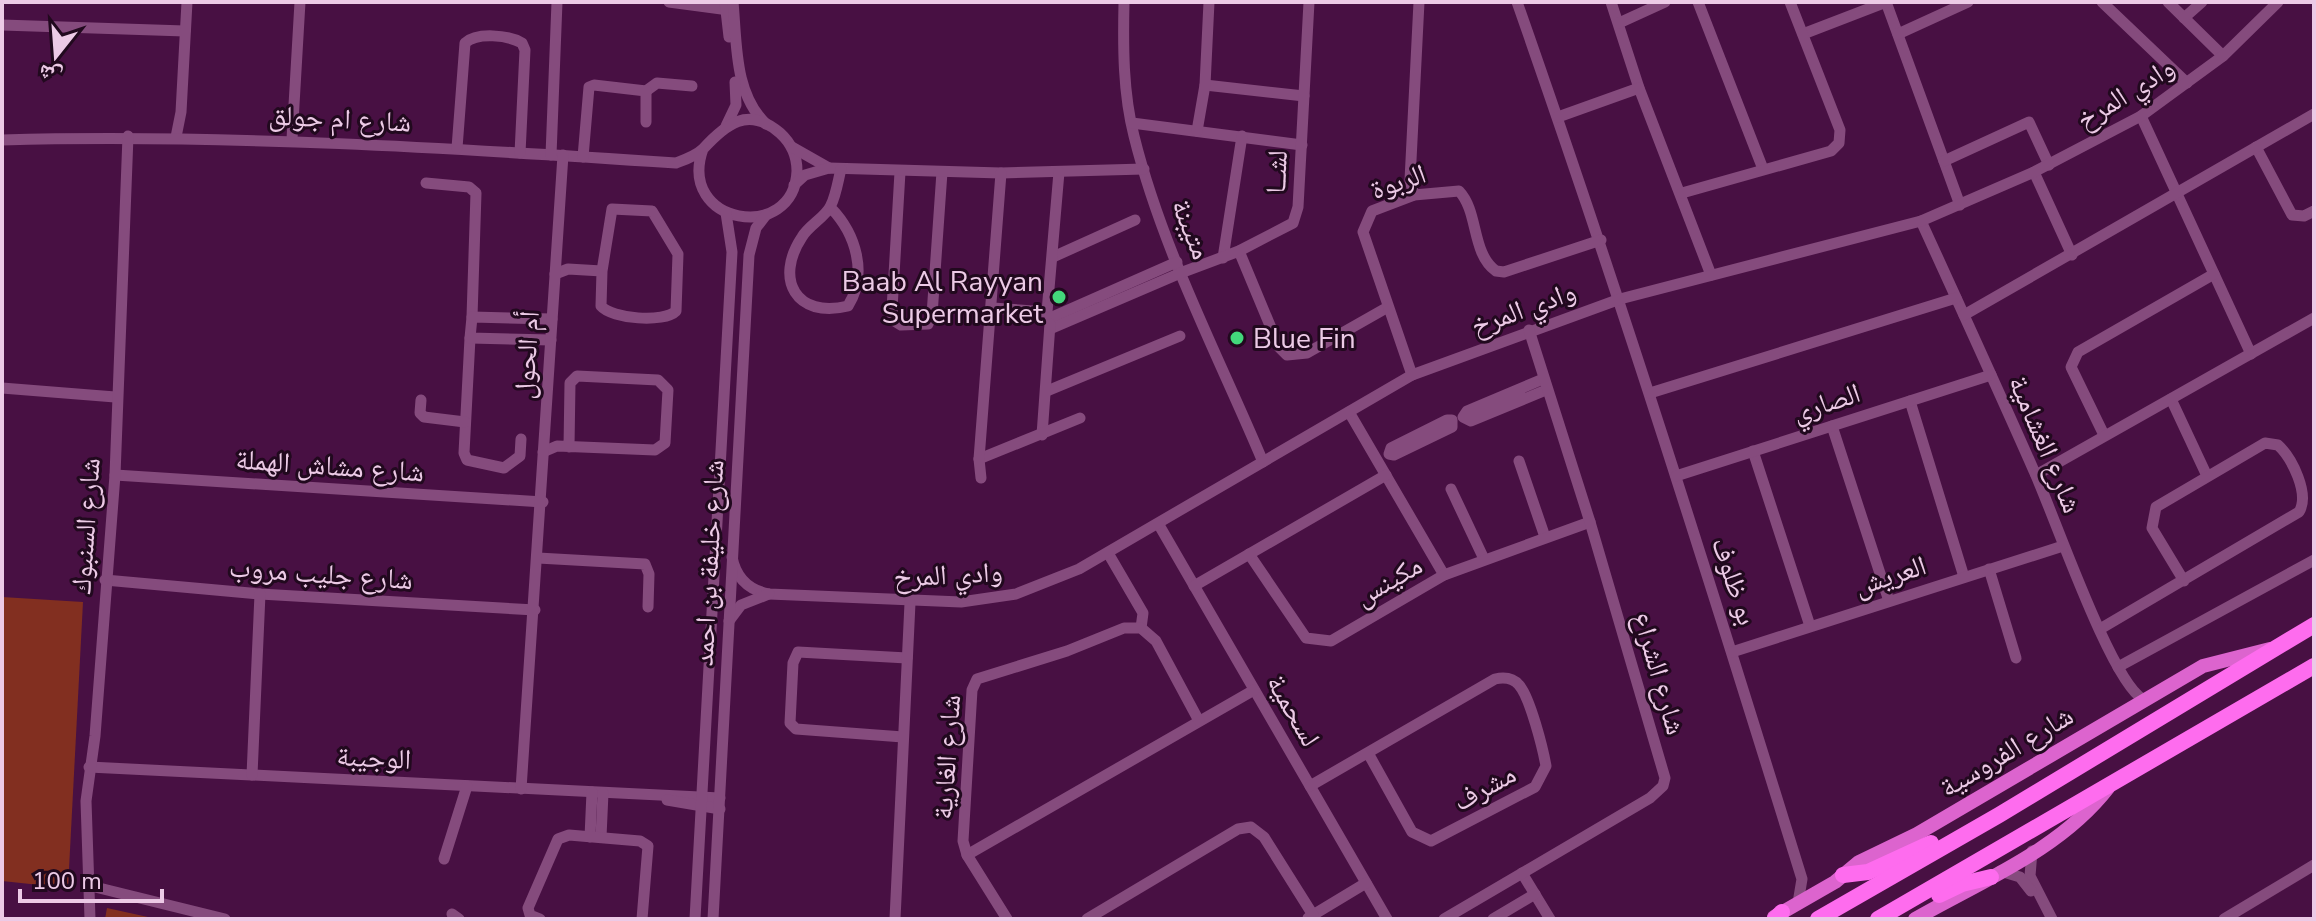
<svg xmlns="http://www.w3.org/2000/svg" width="2316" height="921" viewBox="0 0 2316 921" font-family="'Nunito Sans','Noto Naskh Arabic',sans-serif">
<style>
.grass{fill:#822f20}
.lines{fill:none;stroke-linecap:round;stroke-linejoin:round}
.minor{stroke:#854b7d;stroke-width:11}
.major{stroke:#dc64ce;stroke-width:14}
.highway{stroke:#fe6cee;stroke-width:16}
.poi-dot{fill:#43d77b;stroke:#21091e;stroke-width:3}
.labels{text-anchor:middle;stroke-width:6;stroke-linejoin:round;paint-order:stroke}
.street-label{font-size:28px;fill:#eccae6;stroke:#21091e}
.poi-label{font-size:28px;fill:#eccae6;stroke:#21091e;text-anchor:end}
</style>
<rect width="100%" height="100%" fill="#481043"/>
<!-- grass -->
<g class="grass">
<polygon points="2,597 83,602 68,888 2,881"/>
<polygon points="107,908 157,919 105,919"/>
</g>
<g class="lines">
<!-- minor -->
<g class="minor">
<polyline points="669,2 729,10"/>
<polyline points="725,2 729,37"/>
<path d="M 733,2 C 737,44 734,93 766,124"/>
<path d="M 1124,2 C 1123,47 1123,93 1134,136 C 1162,249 1218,355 1263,462"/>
<path d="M 1517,2 C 1619,292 1711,585 1802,879 L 1798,903"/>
<polyline points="1611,2 1639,88 1711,275"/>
<polyline points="1698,2 1763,169"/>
<polyline points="1886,2 1960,205"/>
<polyline points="2102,2 2187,83"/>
<polyline points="2168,2 2223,56"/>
<polyline points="2184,18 2202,2"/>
<polyline points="1619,23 1665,2"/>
<polyline points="2,25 185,31"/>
<polyline points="1803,34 1886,2"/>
<polyline points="1898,34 1968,2"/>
<polyline points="1205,85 1304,96"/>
<polyline points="646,91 657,83 692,86"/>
<polyline points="2141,116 2251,354"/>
<polyline points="1558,117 1639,88"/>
<polyline points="1132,123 1302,145"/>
<polyline points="726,126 736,105 735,82"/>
<polyline points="1197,131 1205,85 1209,2"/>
<polyline points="176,137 181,112 187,2"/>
<polyline points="292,139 300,2"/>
<path d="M 2,140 C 227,134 451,148 676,163 C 684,160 696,156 703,149 C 725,125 748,105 780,133 C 791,143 797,157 797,171 C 794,244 676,225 703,149"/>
<polyline points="792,147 829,168"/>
<polyline points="2256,147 2292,215 2304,216 2314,211"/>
<path d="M 457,148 L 465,43 C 477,32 508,35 522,43 L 525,50 L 520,153"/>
<polyline points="551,155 557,2"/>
<polyline points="583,157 589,87 594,85 646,91 646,122"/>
<polyline points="1944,161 2029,122 2049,165"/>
<polyline points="900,172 892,309 893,320 901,325 928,324 932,315 942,172"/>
<polyline points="2034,172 2072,255"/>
<polyline points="426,183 469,187 476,193 472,317"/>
<polyline points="794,185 805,175 829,168 1001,173 1144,169"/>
<polyline points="1682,193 1831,151 1839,143 1840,130 1790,2"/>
<polyline points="1414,195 1410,180 1419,2"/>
<path d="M 831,208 C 856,234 868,274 848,306 C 796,319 774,279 802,237 C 809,225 826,217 831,205 C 836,195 838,181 841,169"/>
<path d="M 1921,221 C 1959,304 1997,387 2034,471 C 2053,512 2111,682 2143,699"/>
<polyline points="1239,251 1279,347 1287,355 1307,353 1388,307"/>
<polyline points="1053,257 1135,220"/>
<polyline points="1223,258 1242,136"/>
<path d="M 555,274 L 568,269 L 602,271 L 601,306 C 612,319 664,323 676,311 L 678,254 L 652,211 L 612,209 L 602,271"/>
<polyline points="993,308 1047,312 1059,172"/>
<polyline points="1964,315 2314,114"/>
<polyline points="1050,318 1177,262"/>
<polyline points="1050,329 1183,272 1239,251 1293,223 1298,207 1309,2"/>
<polyline points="470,338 464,453 467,460 504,468 520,456 521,439"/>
<polyline points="551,340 470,338 472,317 552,319"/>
<path d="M 1412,375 L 1363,232 L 1372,211 L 1414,195 L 1459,191 C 1479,212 1471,253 1496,271 L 1504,272 L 1601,240"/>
<polyline points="1543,379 1467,411 1463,417 1471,421 1546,390"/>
<polyline points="2,388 115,397"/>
<polyline points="1047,391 1180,336"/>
<polyline points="1650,393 1956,298"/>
<polyline points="2171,399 2207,476"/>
<polyline points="421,400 420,413 424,417 465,422"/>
<polyline points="1910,401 1964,577"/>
<polyline points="1349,412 1444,575"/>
<polygon points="1447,420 1452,420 1452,427 1394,455 1389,454 1391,448"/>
<polyline points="1832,426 1889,601"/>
<polyline points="1042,435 1050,324"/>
<polyline points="2104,435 2071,367 2078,352 2214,274"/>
<polyline points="1753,451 1810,626"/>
<polyline points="543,452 557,446 655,450 665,443 668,390 658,380 577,376 570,383 569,447"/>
<polyline points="979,459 1080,418"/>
<polyline points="1519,461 1545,537"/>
<polyline points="115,475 543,502"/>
<polyline points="2036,475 2314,318"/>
<polyline points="1676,476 1991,375"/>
<polyline points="981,478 979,459 1001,173"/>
<polyline points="1451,489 1484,559"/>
<polyline points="1159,525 1387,919"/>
<polyline points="1108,553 1143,613 1141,628"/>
<polyline points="1249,554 1306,638 1331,641 1444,575 1590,522"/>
<path d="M 732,557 C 736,578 748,590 769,594 L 961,602 L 1016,594 L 1079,569 L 1412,375 L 1620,299 L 1921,221 L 2034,172 L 2141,116 L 2223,56 L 2278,2"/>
<polyline points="538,558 645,564 649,574 648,607"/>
<polyline points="1989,569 2016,658"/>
<polyline points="105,580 260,594 535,610"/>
<polyline points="1194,586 1386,475"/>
<polyline points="729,621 741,605 769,594"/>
<path d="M 2100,629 L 2299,512 C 2310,494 2292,458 2278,445 L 2265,443 L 2156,507 L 2152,528 L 2184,581"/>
<polyline points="1732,652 2063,546"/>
<polyline points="2118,667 2314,560"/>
<polyline points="903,737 796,729 790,723 793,663 798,652 907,658"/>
<polyline points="89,767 720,798"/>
<polyline points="252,775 260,594"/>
<path d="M 1310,786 L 1495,679 C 1504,677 1513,678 1519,685 C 1530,697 1543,749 1546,766 L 1535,787 L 1431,841 L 1412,832 L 1368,753"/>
<polyline points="521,789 563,155"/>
<polyline points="667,800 720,809"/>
<polyline points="590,837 592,792"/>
<polyline points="601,837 603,793"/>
<polyline points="2032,851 2030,876 2052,919"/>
<polyline points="967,855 1254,690"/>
<polyline points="444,859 467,786"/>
<polyline points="2000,871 2020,877 2031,891"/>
<polyline points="1522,873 1550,919"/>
<polyline points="91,886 225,919"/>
<polyline points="452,914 459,919"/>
<polyline points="1308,918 1366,883"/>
<polyline points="90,919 86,801 95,736 115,475 128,136"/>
<polyline points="540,919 530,915 528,908 558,839 569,835 640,841 648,846 642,919"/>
<polyline points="695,919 732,252 726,213"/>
<polyline points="713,919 749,255 756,228 766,215"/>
<polyline points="895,919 910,603"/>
<polyline points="1007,919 967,855 963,841 972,690 977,679 1067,651 1124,628 1141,628 1156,641 1199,721"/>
<polyline points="1087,919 1238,829 1251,827 1264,837 1313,915"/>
<polyline points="1444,919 1650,798 1663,786 1665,778 1590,522 1529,330"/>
<polyline points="1493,919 1535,894"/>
<polyline points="2224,919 2314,865"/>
</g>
<!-- major -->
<g class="major">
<polyline points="1774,917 1835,882 1859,862 1917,834 2203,666 2270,649"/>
<path d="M 1915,919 C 1981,881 2060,850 2108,788"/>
</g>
<!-- highway -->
<g class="highway">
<polyline points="1843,875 1868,872 1931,843"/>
<polyline points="1939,895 1962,884 1991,877"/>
<polyline points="1775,919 1782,912"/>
<polyline points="1818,919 1999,815 2314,625"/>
<polyline points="1878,919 2314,666"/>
</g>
</g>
<!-- markers -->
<g class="poi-dot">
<circle cx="1059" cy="297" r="8"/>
<circle cx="1237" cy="338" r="8"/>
</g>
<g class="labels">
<!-- street labels -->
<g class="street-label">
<text transform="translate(2125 93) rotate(-32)" y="10">وادي المرخ</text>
<text transform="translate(340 118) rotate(3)" y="10">شارع ام جولق</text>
<text transform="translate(1276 172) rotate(-87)" y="10">لشــا</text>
<text transform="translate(1398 181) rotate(-19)" y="10">الربوة</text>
<text transform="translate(1192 229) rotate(68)" y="10">متيبنة</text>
<text transform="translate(1523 308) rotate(-20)" y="10">وادي المرخ</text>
<text transform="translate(526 355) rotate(-86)" y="10">أم الحول</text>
<text transform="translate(1826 402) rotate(-18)" y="10">الصاري</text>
<text transform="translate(2046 444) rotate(67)" y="10">شارع الغشامية</text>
<text transform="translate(330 465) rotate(4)" y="10">شارع مشاش الهملة</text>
<text transform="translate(85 526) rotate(-86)" y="10">شارع السنبوك</text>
<text transform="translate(708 563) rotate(-87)" y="10">شارع خليفة بن احمد</text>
<text transform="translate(321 573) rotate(4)" y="10">شارع جليب مروب</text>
<text transform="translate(948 574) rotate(-3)" y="10">وادي المرخ</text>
<text transform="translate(1890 575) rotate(-18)" y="10">العريش</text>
<text transform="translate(1388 580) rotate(-30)" y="10">مكينس</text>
<text transform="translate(1735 581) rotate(72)" y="10">بو ظلوف</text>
<text transform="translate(1660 673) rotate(74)" y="10">شارع الشراع</text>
<text transform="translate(1294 710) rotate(60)" y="10">لسحمية</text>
<text transform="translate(2006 751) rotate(-31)" y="10">شارع الفروسية</text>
<text transform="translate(374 757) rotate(3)" y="10">الوجيبة</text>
<text transform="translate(946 757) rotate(-86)" y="10">شارع الغارية</text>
<text transform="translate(1484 787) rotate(-29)" y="10">مشرف</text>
</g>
<!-- poi labels -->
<g class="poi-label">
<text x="1043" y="291">Baab Al Rayyan<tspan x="1043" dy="32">Supermarket</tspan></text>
<text x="1253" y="348" text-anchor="start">Blue Fin</text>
</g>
</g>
<!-- border -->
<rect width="2316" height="921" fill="none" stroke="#eccae6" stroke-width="8"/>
<!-- north arrow -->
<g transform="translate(56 56) rotate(197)" stroke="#21091e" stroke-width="6" paint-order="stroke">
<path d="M0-6L14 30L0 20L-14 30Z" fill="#eccae6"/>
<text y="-12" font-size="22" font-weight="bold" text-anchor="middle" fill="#eccae6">ش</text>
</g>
<!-- scale -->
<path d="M20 889v12h142v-12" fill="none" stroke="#eccae6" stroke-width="4"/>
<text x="32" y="889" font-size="24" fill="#eccae6" stroke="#21091e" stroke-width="6" paint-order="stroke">100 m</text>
</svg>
